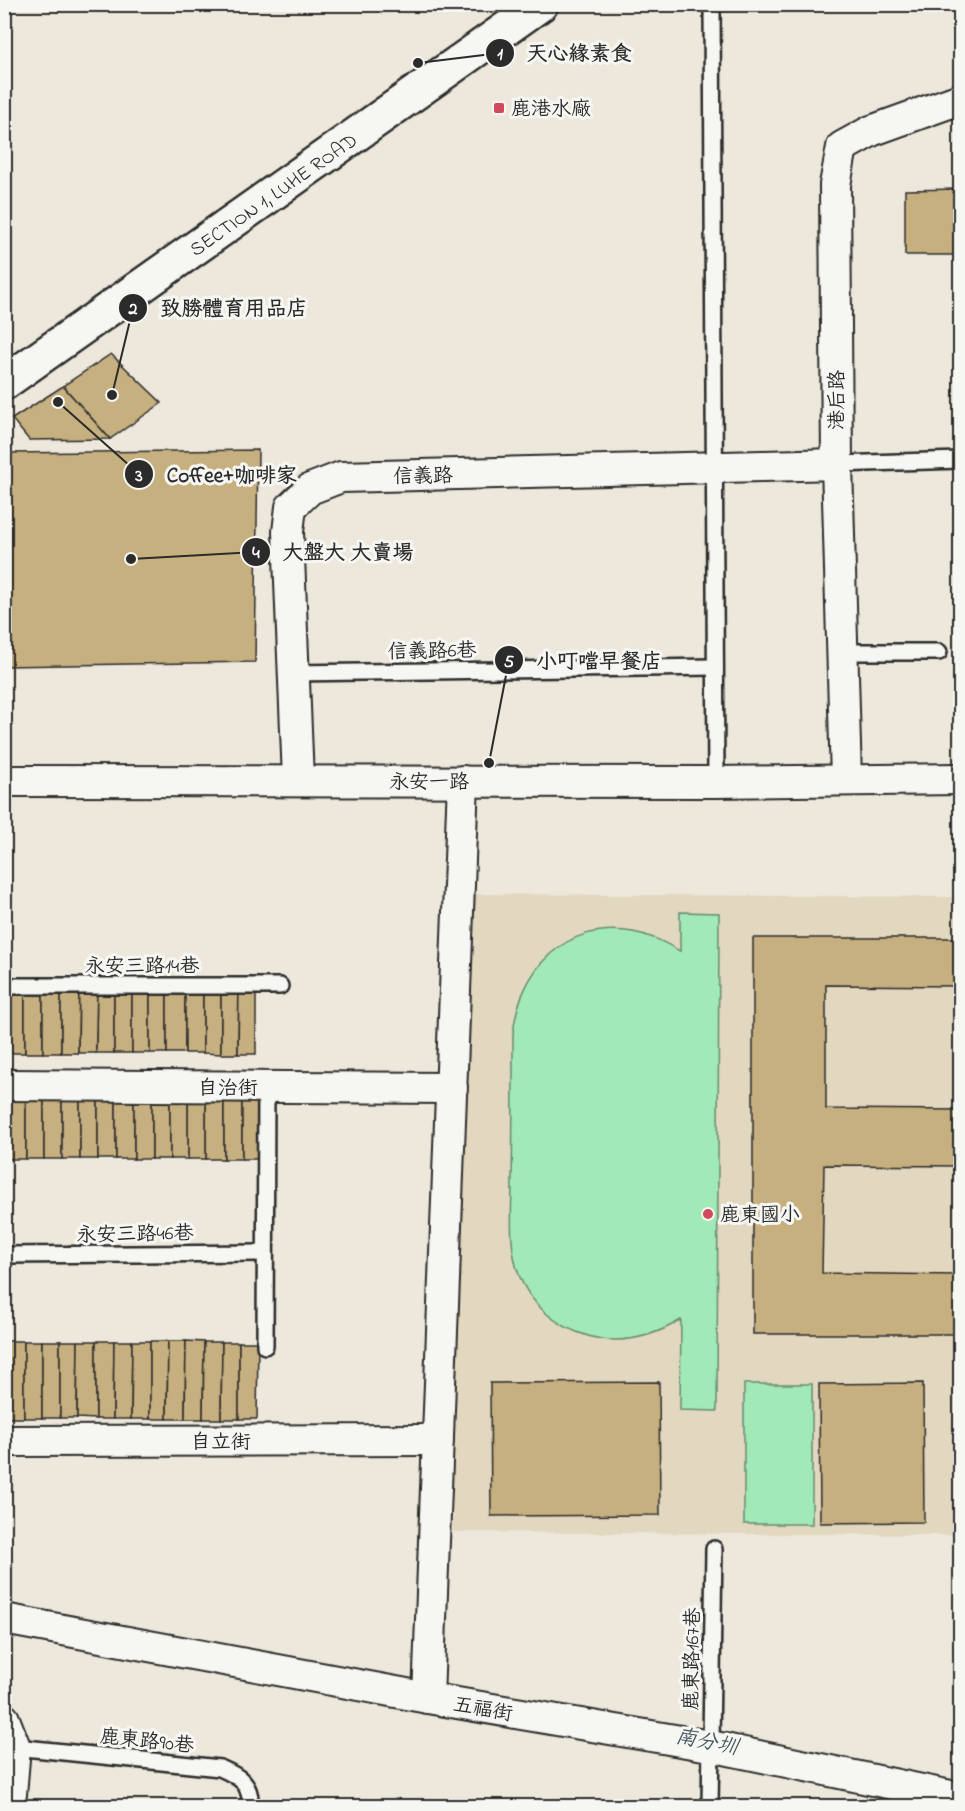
<svg xmlns="http://www.w3.org/2000/svg" width="965" height="1811" viewBox="0 0 965 1811" font-family="'Indie Flower','LXGW WenKai TC',sans-serif">
<style>
.built{fill:#e2d7bf}
.pitch{fill:#a1e9b7;stroke:#668a71;stroke-width:1.5}
.building{fill:#c7b07f;stroke:#2b2b2b;stroke-width:1.5;fill-rule:evenodd}
.lines{fill:none;stroke-linecap:round;stroke-linejoin:round}
.service-casing{stroke:#2b2b2b;stroke-width:20}
.minor-casing{stroke:#2b2b2b;stroke-width:34}
.secondary-casing{stroke:#2b2b2b;stroke-width:38}
.service{stroke:#f6f6f2;stroke-width:15}
.minor{stroke:#f6f6f2;stroke-width:30}
.secondary{stroke:#f6f6f2;stroke-width:33}
.poi-dot{fill:#d1495b;stroke:#f6f6f2;stroke-width:2}
.labels{text-anchor:middle;stroke-width:6;stroke-linejoin:round;paint-order:stroke}
.poi-label{font-size:20px;fill:#2b2b2b;stroke:#f6f6f2;text-anchor:start}
.street-label{font-size:20px;fill:#2b2b2b;stroke:#f6f6f2}
.water-label{font-size:21px;font-style:italic;fill:#465862;stroke:#f6f6f2}
.leader{fill:none;stroke:#2b2b2b;stroke-width:2}
.callout-dot{fill:#2b2b2b;stroke:#f6f6f2;stroke-width:2}
.mark-label{font-size:18px;text-anchor:middle;font-weight:bold;fill:#fff}
.callout-label{font-size:21px;text-anchor:middle;font-weight:bold;fill:#2b2b2b;stroke:#f6f6f2;stroke-width:6;stroke-linejoin:round;paint-order:stroke}
</style>
<rect width="100%" height="100%" fill="#ede8db"/>
<filter id="ink" filterUnits="userSpaceOnUse"><feTurbulence type="fractalNoise" baseFrequency=".0167" numOctaves="2"/><feDisplacementMap in="SourceGraphic" scale="12" xChannelSelector="R" yChannelSelector="G"/><feConvolveMatrix kernelMatrix="1 2 1 2 8 2 1 2 1" color-interpolation-filters="sRGB"/></filter>
<g filter="url(#ink)">
<!-- built -->
<polygon class="built" points="457,894 960,897 960,1535 453,1532"/>
<!-- pitch -->
<g class="pitch">
<path d="M 680,912 L 719,913 L 717,1411 L 680,1410 L 681,1320 C 652,1337 618,1346 585,1335 C 556,1326 530,1304 519,1275 C 508,1246 512,1211 512,1180 C 513,1131 513,1082 513,1034 C 519,970 565,920 633,932 C 651,935 665,943 680,951 Z"/>
<rect x="744" y="1384" width="68" height="140"/>
</g>
<!-- building -->
<g class="building">
<polygon points="960,189 960,255 905,255 905,190"/>
<polygon points="111,354 162,403 110,439 63,386"/>
<polygon points="63,386 110,439 29,440 12,419"/>
<polygon points="258,450 255,662 4,666 4,457 11,453"/>
<path d="M 753,938 L 960,938 L 960,986 L 826,985 L 826,1109 L 960,1110 L 960,1334 L 753,1334 ZM 824,1165 L 959,1166 L 957,1275 L 822,1273 Z"/>
<polygon points="4,983 8,983 7,1053 4,1053"/>
<polygon points="8,983 25,983 25,1053 7,1053"/>
<rect x="25" y="983" width="18" height="70"/>
<rect x="43" y="983" width="18" height="70"/>
<polygon points="61,983 79,983 78,1053 61,1053"/>
<polygon points="79,983 97,983 96,1053 78,1053"/>
<polygon points="97,983 114,983 114,1053 96,1053"/>
<rect x="114" y="983" width="18" height="70"/>
<rect x="132" y="983" width="18" height="70"/>
<rect x="150" y="983" width="17" height="70"/>
<rect x="167" y="983" width="18" height="70"/>
<rect x="185" y="983" width="18" height="70"/>
<polygon points="203,983 221,983 221,1054 203,1053"/>
<polygon points="221,983 239,983 238,1054 221,1054"/>
<polygon points="239,983 256,983 256,1054 238,1054"/>
<rect x="206" y="1100" width="18" height="59"/>
<polygon points="206,1100 206,1159 188,1159 188,1101"/>
<rect x="224" y="1100" width="18" height="59"/>
<rect x="242" y="1100" width="18" height="59"/>
<rect x="4" y="1101" width="4" height="58"/>
<rect x="8" y="1101" width="18" height="58"/>
<rect x="26" y="1101" width="18" height="58"/>
<rect x="44" y="1101" width="18" height="58"/>
<rect x="62" y="1101" width="18" height="58"/>
<rect x="80" y="1101" width="18" height="58"/>
<rect x="98" y="1101" width="18" height="58"/>
<rect x="116" y="1101" width="18" height="58"/>
<rect x="134" y="1101" width="18" height="58"/>
<rect x="152" y="1101" width="18" height="58"/>
<rect x="170" y="1101" width="18" height="58"/>
<rect x="4" y="1341" width="2" height="77"/>
<rect x="6" y="1341" width="18" height="77"/>
<rect x="24" y="1341" width="18" height="77"/>
<rect x="42" y="1341" width="18" height="77"/>
<polygon points="60,1341 78,1341 77,1418 60,1418"/>
<polygon points="78,1341 96,1341 96,1419 77,1418"/>
<polygon points="96,1341 114,1341 113,1419 96,1419"/>
<polygon points="114,1341 132,1341 131,1419 113,1419"/>
<polygon points="132,1341 150,1341 150,1419 131,1419"/>
<polygon points="150,1341 168,1341 167,1419 150,1419"/>
<polygon points="168,1341 186,1341 185,1419 167,1419"/>
<polygon points="186,1341 204,1342 203,1419 185,1419"/>
<polygon points="204,1342 222,1342 221,1419 203,1419"/>
<polygon points="222,1342 239,1342 239,1419 221,1419"/>
<polygon points="239,1342 258,1342 257,1419 239,1419"/>
<polygon points="659,1382 660,1515 491,1516 490,1383"/>
<polygon points="923,1383 924,1522 820,1523 819,1384"/>
</g>
<g class="lines">
<defs>
<g id="service">
<polyline points="712,4 716,782"/>
<polyline points="837,464 960,460"/>
<polyline points="842,652 939,652"/>
<polyline points="294,673 715,667"/>
<polyline points="4,986 280,986"/>
<polyline points="4,1255 265,1253"/>
<polyline points="265,1346 266,1087"/>
<path d="M 15,1747 L 220,1768 C 239,1776 252,1784 250,1806"/>
<polyline points="710,1806 714,1549"/>
</g>
<g id="minor">
<polyline points="298,780 288,532 291,507 310,489 341,477 837,464"/>
<polyline points="846,780 837,464 835,185 842,147 871,131 960,99"/>
<polyline points="4,781 716,782 960,779"/>
<polyline points="4,1085 452,1088"/>
<polyline points="4,1441 438,1440"/>
<polyline points="4,1619 428,1698 710,1746 960,1798"/>
<polyline points="428,1698 463,781"/>
<polyline points="4,1719 15,1747 10,1806"/>
</g>
<polyline id="secondary" points="4,383 541,4"/>
</defs>
<!-- service casing -->
<use href="#service" class="service-casing"/>
<!-- minor casing -->
<use href="#minor" class="minor-casing"/>
<!-- secondary casing -->
<use href="#secondary" class="secondary-casing"/>
<!-- service -->
<use href="#service" class="service"/>
<!-- minor -->
<use href="#minor" class="minor"/>
<!-- secondary -->
<use href="#secondary" class="secondary"/>
</g>
</g>
<!-- markers -->
<g class="poi-dot">
<rect x="493" y="102" width="12" height="12" rx="3"/>
<circle cx="708" cy="1214" r="6"/>
</g>
<g class="labels">
<!-- poi labels -->
<g class="poi-label">
<text x="511" y="115">鹿港水廠</text>
<text x="720" y="1221">鹿東國小</text>
</g>
<!-- street labels -->
<g class="street-label">
<text transform="translate(273 194) rotate(-35)" y="7">SECTION 1, LUHE ROAD</text>
<text transform="translate(836 400) rotate(-90)" y="7">港后路</text>
<text transform="translate(423 475) rotate(-1)" y="7">信義路</text>
<text transform="translate(432 650) rotate(-1)" y="7">信義路6巷</text>
<text x="429" y="788">永安一路</text>
<text x="142" y="972">永安三路14巷</text>
<text x="228" y="1094">自治街</text>
<text transform="translate(135 1233) rotate(-1)" y="7">永安三路46巷</text>
<text x="221" y="1448">自立街</text>
<text transform="translate(691 1659) rotate(-89)" y="7">鹿東路167巷</text>
<text transform="translate(483 1708) rotate(10)" y="7">五福街</text>
<text transform="translate(147 1740) rotate(6)" y="7">鹿東路90巷</text>
</g>
<!-- water labels -->
<g class="water-label">
<text transform="translate(707 1741) rotate(11)" y="7">南分圳</text>
</g>
</g>
<!-- callouts -->
<path class="leader" d="M418 63L500 53M112 395L133 308M58 402L139 474M131 559L256 552M489 763L509 660"/>
<g class="callout-dot">
<circle cx="418" cy="63" r="6"/>
<circle cx="112" cy="395" r="6"/>
<circle cx="58" cy="402" r="6"/>
<circle cx="131" cy="559" r="6"/>
<circle cx="489" cy="763" r="6"/>
<circle cx="500" cy="53" r="15"/>
<circle cx="133" cy="308" r="15"/>
<circle cx="139" cy="474" r="15"/>
<circle cx="256" cy="552" r="15"/>
<circle cx="509" cy="660" r="15"/>
</g>
<g class="mark-label">
<text x="500" y="59">1</text>
<text x="133" y="314">2</text>
<text x="139" y="481">3</text>
<text x="256" y="558">4</text>
<text x="509" y="667">5</text>
</g>
<g class="callout-label">
<text x="579" y="60">天心緣素食</text>
<text x="234" y="315">致勝體育用品店</text>
<text x="232" y="482">Coffee+咖啡家</text>
<text x="348" y="559">大盤大 大賣場</text>
<text x="599" y="668">小叮噹早餐店</text>
</g>
<!-- margin -->
<rect width="965" height="1811" fill="none" stroke="#f6f6f2" stroke-width="24"/>
<rect x="12" y="12" width="941" height="1787" fill="none" stroke="#2b2b2b" stroke-width="2" filter="url(#ink)"/>
</svg>
